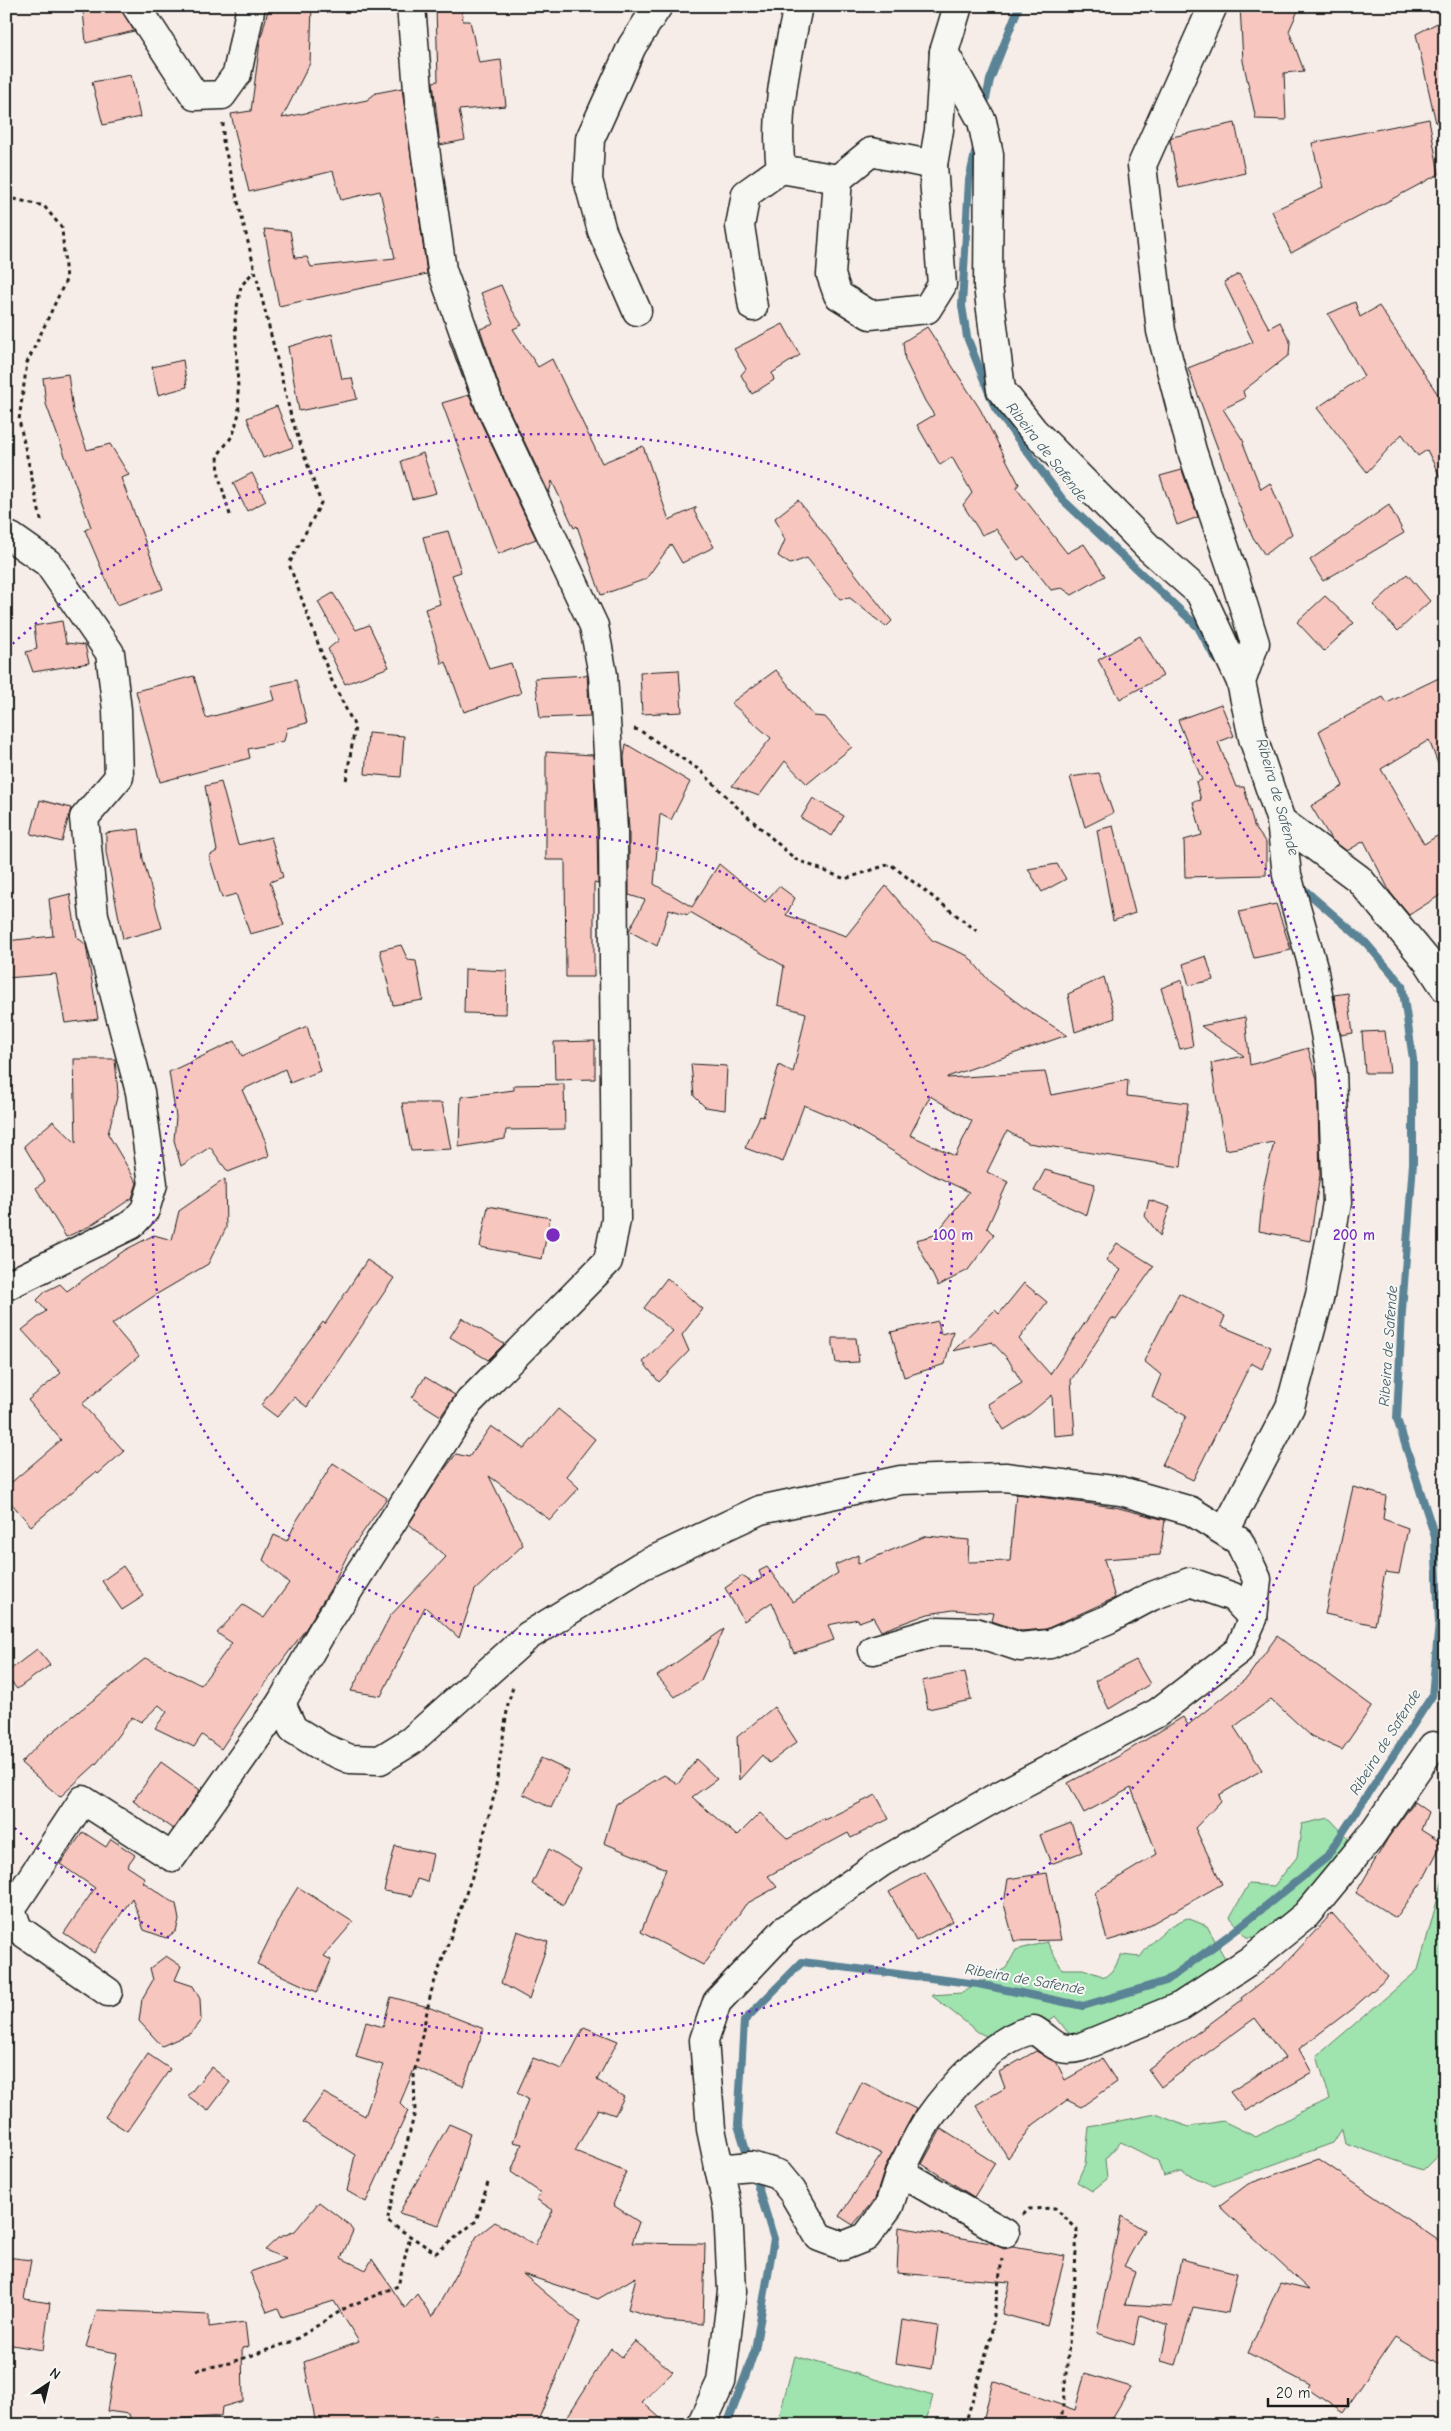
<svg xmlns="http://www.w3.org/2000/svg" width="1451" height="2431" viewBox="0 0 1451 2431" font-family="'Comic Neue',sans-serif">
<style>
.green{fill:#9fe3ae;stroke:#5e8065}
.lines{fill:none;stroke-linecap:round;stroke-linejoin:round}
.stream{stroke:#5a8395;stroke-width:8}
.building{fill:#f7c7bf;stroke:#1c1c1c;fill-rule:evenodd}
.minor-casing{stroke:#1c1c1c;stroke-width:31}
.path{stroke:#1c1c1c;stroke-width:3;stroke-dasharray:4 4;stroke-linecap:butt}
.minor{stroke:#f6f6f2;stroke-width:28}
.ring{fill:none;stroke:#7b2cbf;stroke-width:2.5;stroke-dasharray:2.5 5}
.labels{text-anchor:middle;stroke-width:4;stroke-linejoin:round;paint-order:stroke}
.water-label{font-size:15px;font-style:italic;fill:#405862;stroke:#f6f6f2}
.centre{fill:#7b2cbf;stroke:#f6f6f2;stroke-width:2.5}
.ring-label{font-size:15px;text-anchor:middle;font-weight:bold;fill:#7b2cbf;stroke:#f6f6f2;stroke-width:4;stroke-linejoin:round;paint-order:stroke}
</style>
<rect width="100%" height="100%" fill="#f6ede8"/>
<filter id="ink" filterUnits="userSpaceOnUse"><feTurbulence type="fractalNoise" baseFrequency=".02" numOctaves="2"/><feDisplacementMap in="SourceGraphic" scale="10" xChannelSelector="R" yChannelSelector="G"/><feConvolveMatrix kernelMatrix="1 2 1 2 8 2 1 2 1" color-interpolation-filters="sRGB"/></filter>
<g filter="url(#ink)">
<!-- green -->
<g class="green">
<polygon points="1329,1818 1348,1838 1340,1858 1321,1873 1314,1892 1287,1911 1278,1939 1246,1937 1230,1917 1249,1884 1274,1886 1297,1857 1302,1824"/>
<polygon points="1445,1872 1445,2148 1423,2170 1345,2143 1342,2129 1333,2143 1214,2186 1181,2171 1163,2176 1158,2161 1121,2142 1105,2159 1107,2179 1092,2191 1077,2182 1085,2164 1089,2127 1156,2114 1188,2127 1223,2121 1256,2137 1302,2111 1330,2099 1317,2056 1418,1970"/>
<path d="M 1187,1918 L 1207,1926 L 1231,1969 L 1210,2000 L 1179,1989 L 1123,2036 L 1070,2035 L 1055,2016 L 1037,2034 L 1004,2045 L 978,2032 L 931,1995 L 962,1993 L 1006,1968 L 1016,1950 L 1047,1942 L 1062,1969 L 1083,1969 L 1105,1977 L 1114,1969 L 1121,1955 L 1140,1957 C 1152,1940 1167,1926 1187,1918 Z"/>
<polygon points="795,2356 933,2396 925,2425 777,2425"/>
</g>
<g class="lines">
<!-- stream -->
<g class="stream">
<polyline points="984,108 990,80 1019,6"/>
<polyline points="977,144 969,180 962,306 967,337 995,408 1063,500 1198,627 1216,660"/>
<polyline points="749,2160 738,2125 744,2021 802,1962 978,1984 1083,2006 1166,1981 1232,1933 1326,1858 1432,1696 1439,1623 1435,1537 1397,1419 1402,1311 1413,1163 1413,1059 1402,985 1366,943 1300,886"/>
<polyline points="727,2425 755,2350 774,2239 754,2174"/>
</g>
</g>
<!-- building -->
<g class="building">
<polygon points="102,6 119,6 134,31 86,43 83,10"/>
<polygon points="269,6 312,6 310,63 282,118 367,100 376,93 402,88 427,274 279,306 264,229 290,231 295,258 307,257 311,267 395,258 380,191 341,200 333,171 249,192 231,114 251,111 260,42"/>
<polygon points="436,6 461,6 463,21 470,21 479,63 501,60 506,106 459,110 465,140 440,145 433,82 438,81"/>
<polygon points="1240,6 1300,6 1289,31 1304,71 1284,73 1286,120 1256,119 1243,61"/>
<polygon points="1445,19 1445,122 1436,123 1416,34"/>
<polygon points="131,75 140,117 103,125 92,82"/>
<polygon points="1429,119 1439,174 1291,253 1272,211 1323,188 1312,143"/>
<polygon points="1235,123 1245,173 1179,188 1170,140 1172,137"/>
<polygon points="1239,274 1269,328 1280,322 1290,341 1289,355 1243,391 1245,398 1223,409 1244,442 1243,443 1261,489 1270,483 1292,534 1265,555 1252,536 1238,503 1188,368 1253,342 1224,282"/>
<polygon points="501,285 512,310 522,325 513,329 538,367 552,359 602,463 643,446 669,520 697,507 694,511 714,547 682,563 671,544 646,579 601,595 577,526 574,528 552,481 549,493 503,397 480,329 494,324 481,293"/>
<polygon points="1355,302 1360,317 1379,306 1445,405 1445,487 1427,450 1418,456 1402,434 1367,472 1317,408 1364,376 1328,314"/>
<polygon points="783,324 800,355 772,373 774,380 752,394 741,375 746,369 734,349"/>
<polygon points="927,327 980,409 1019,484 1016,488 1067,553 1084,544 1105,576 1072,595 1062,588 1051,590 1024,556 1018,560 996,529 982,535 963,505 972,493 952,457 940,465 917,425 934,415 925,401 905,360 903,342"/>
<polygon points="332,334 342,379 352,378 357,399 299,411 288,347"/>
<polygon points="449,340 475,410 536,539 498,554 442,403 469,395"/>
<polygon points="183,360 187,387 158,395 152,367"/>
<polygon points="68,374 73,411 87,450 110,444 129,475 121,478 163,589 117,605 85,530 91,527 46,404 43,378"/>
<polygon points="277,406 293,447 263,458 247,418"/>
<polygon points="423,453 436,493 412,499 401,461"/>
<polygon points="1182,470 1198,517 1177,525 1160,476"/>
<polygon points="252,473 266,501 247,511 233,483"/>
<polygon points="798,500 892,621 886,627 850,598 840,599 807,558 790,564 778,556 785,540 775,518"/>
<polygon points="1389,505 1404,533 1323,581 1310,560"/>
<polygon points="448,531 461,572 452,575 489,669 511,663 521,693 464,712 446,662 442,664 425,609 440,604 423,537"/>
<polygon points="1407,574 1430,601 1398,631 1373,605"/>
<polygon points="333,593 356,630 369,625 389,667 345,684 328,649 339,640 318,602"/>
<polygon points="1325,596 1354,623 1324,651 1297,622"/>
<polygon points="62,621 66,643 85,645 89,663 33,672 26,652 37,649 34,626"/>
<polygon points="1140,636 1163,676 1120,699 1098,660"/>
<polygon points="679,670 682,712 642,714 640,672"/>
<polygon points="776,670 814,716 825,717 852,747 807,784 785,761 759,796 732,786 771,738 731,703"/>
<polygon points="587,675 590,716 540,718 535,678"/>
<polygon points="1445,675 1445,777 1443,777 1429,740 1381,769 1424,844 1437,836 1445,851 1445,892 1409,915 1390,892 1364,841 1347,851 1331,839 1311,806 1343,786 1319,731 1383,697 1387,703"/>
<polygon points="194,676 206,718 275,700 271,686 296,680 307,723 287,728 284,741 248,749 250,758 160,782 136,691"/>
<polygon points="1221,704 1234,736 1218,742 1236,787 1244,787 1254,826 1266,843 1266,875 1185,877 1184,840 1202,835 1193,802 1201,800 1196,782 1202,780 1178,720"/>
<polygon points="368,733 404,736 401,777 365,774"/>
<path d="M 626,744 L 690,782 L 671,820 L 660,814 L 654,884 L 692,907 L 719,864 L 765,902 L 779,886 L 795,898 L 786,915 L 846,936 L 886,886 L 932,940 L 968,956 L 990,982 L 1026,1009 L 1067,1035 L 947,1077 L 947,1078 L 1045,1072 L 1051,1095 L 1128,1080 L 1127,1096 L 1188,1103 L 1181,1167 L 1028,1143 L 1007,1131 L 987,1172 L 1008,1182 L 987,1228 L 994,1235 L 968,1270 L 938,1286 L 916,1240 L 935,1235 L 969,1192 L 929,1173 L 844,1122 L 804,1105 L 783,1162 L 745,1148 L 760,1116 L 763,1117 L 779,1065 L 793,1073 L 806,1013 L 778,1005 L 784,966 L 690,912 L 688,915 L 669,909 L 657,946 L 629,931 L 645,900 L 629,895 L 629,829 L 624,757 ZM 930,1096 L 972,1121 L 955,1156 L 910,1135 Z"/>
<polygon points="546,752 593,755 597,831 598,884 594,883 594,977 566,977 565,860 546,860"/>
<polygon points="1099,773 1113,813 1085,827 1070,777"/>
<polygon points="221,782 238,845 271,837 283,877 270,882 284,925 250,934 236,894 222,898 209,856 217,851 205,786"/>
<polygon points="813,798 844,816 832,836 801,818"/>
<polygon points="40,800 71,808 62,842 31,834"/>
<polygon points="1113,826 1135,913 1113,921 1097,830"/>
<polygon points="139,829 143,859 162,928 123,939 106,852 106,833"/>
<polygon points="1057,864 1066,879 1042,892 1028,869"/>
<polygon points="70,894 77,937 86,945 98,1019 65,1023 56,974 6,978 6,941 53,936 49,899"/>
<polygon points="1276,904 1291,950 1254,958 1239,912"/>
<polygon points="401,945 408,960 416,961 423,1000 393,1005 380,950"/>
<polygon points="1206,956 1213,980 1189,985 1183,964"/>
<polygon points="465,969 507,971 506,1014 464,1013"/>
<polygon points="1104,977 1115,1018 1075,1032 1068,994"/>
<polygon points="1182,980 1193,1046 1180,1049 1161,988"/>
<polygon points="1348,993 1353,1033 1341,1035 1334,995"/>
<polygon points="1245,1017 1250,1065 1308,1048 1317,1079 1320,1175 1310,1241 1259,1231 1264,1185 1274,1142 1225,1150 1211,1063 1244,1056 1201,1026"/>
<polygon points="307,1026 320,1071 290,1083 285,1069 242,1090 265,1140 269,1156 228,1172 210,1147 181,1166 174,1140 176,1117 169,1072 235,1041 242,1056"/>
<polygon points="1385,1031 1390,1073 1365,1073 1362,1032"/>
<polygon points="595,1041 595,1079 555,1080 554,1042"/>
<polygon points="74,1059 115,1059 118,1093 108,1134 137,1183 132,1198 90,1226 66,1237 36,1188 45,1181 24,1146 53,1121 76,1143"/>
<polygon points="691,1064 727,1066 725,1110 705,1107 694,1096"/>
<polygon points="564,1084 565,1129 506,1130 505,1139 459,1147 461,1097 514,1090 514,1085"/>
<polygon points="402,1103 442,1103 451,1149 411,1151"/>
<polygon points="1045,1170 1095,1184 1087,1215 1034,1191"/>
<polygon points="225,1179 226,1228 208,1264 157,1294 112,1324 139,1356 82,1404 124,1451 98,1474 96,1472 31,1526 6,1497 6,1487 61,1440 28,1400 61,1373 22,1330 46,1311 37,1300 46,1291 60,1284 67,1291 125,1250 154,1235 172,1240 179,1211"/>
<polygon points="1149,1200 1170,1207 1160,1236 1145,1216"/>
<polygon points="488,1206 550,1218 542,1259 480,1247"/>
<polygon points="1117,1243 1154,1266 1116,1320 1112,1318 1071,1380 1075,1434 1054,1436 1052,1395 1028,1415 1004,1430 988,1404 1022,1383 1008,1359 992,1342 953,1351 995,1310 999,1314 1024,1283 1047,1302 1019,1339 1050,1374 1121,1270 1106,1260"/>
<polygon points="367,1260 394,1278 307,1407 294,1397 277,1417 261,1405 323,1322 325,1324"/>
<polygon points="667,1278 702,1309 682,1335 689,1351 659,1382 643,1362 673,1331 644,1308"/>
<polygon points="1179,1293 1225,1316 1221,1326 1271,1347 1262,1369 1251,1363 1193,1480 1162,1465 1186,1416 1152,1397 1161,1375 1144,1361"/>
<polygon points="462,1318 504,1344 488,1360 450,1337"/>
<polygon points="938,1321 941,1334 953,1331 945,1364 904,1377 891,1332"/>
<polygon points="832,1338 856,1338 859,1362 836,1363"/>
<polygon points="425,1377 455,1395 441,1416 412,1398"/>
<polygon points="558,1409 595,1439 566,1476 579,1488 550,1520 489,1476 523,1545 475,1590 459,1638 425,1607 381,1696 351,1691 390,1616 446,1557 409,1524 441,1474 456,1454 469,1457 491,1426 524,1449"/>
<polygon points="333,1463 387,1498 349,1552 331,1588 305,1630 257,1695 221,1749 202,1735 194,1747 155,1728 167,1712 159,1705 141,1722 132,1717 97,1763 60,1797 21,1763 44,1739 146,1658 201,1685 232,1643 217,1633 243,1605 264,1618 289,1583 263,1560 274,1535 287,1541 297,1520"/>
<polygon points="1353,1487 1386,1496 1383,1519 1408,1528 1399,1574 1385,1572 1375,1625 1325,1614"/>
<polygon points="1016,1494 1115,1507 1165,1520 1160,1555 1104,1559 1115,1598 1046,1629 1021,1631 992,1621 994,1613 953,1610 928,1614 881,1631 873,1617 859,1622 858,1619 828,1625 834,1640 794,1653 772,1602 744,1621 725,1588 742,1576 753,1583 762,1578 759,1571 767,1567 793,1602 838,1573 835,1565 858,1555 858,1564 926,1536 969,1540 968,1562 1010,1561"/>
<polygon points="123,1566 144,1596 122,1610 102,1581"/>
<polygon points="724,1629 701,1680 675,1697 657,1676"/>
<polygon points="1277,1636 1372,1706 1342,1750 1311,1736 1271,1699 1234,1727 1262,1770 1219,1795 1221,1801 1195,1828 1222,1884 1137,1932 1107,1941 1095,1892 1157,1854 1131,1788 1084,1813 1068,1783 1119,1756 1183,1717 1188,1725 1247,1678"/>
<polygon points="37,1649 50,1665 17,1689 6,1676 6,1673"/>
<polygon points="1136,1660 1150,1684 1109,1709 1095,1681"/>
<polygon points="965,1672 971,1700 928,1709 922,1681"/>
<polygon points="774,1707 797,1742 769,1763 762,1755 739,1780 737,1737"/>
<polygon points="541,1758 569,1771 551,1808 523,1794"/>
<polygon points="696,1759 717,1779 692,1797 737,1836 760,1813 788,1839 823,1818 824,1820 876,1795 889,1819 851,1838 848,1833 768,1876 777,1887 746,1904 703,1965 641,1932 666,1869 604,1843 616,1804 664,1775 678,1784"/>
<polygon points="161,1762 200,1790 173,1829 133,1801"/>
<polygon points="1414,1802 1428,1812 1421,1830 1442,1843 1422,1882 1396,1918 1356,1893 1388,1838"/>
<polygon points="1071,1823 1082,1852 1051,1864 1040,1835"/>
<polygon points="83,1832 106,1847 111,1839 135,1855 127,1866 145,1878 143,1882 176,1904 179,1920 176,1931 166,1938 144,1930 132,1898 94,1953 64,1933 95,1888 60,1864"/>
<polygon points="395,1846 433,1854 427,1882 417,1879 412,1896 384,1891"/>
<polygon points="549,1849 581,1868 563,1905 532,1884"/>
<polygon points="925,1872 953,1921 916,1941 889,1892"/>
<polygon points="1047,1873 1061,1940 1014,1941 1004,1904 1008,1879"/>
<polygon points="298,1887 353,1922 324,1956 331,1960 317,1992 257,1964 283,1911"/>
<polygon points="1332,1913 1388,1977 1353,2008 1299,2049 1312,2073 1245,2111 1230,2092 1285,2058 1255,2018 1161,2087 1148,2069 1242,2000 1241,1998 1282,1967"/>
<polygon points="517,1931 548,1942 529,1999 501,1983"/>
<polygon points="166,1956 181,1966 175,1980 193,1986 200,1999 201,2020 191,2033 162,2046 139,2021 142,1999 153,1980 150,1968"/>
<polygon points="391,1997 428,2007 484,2029 463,2086 415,2067 400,2103 408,2111 366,2202 347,2191 355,2155 303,2122 324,2093 365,2116 383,2065 356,2057 366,2022 383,2027"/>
<polygon points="584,2027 618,2041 597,2080 624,2097 615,2115 598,2109 575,2151 626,2172 613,2205 639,2222 632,2243 705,2244 703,2324 665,2321 628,2309 636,2277 598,2299 523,2274 580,2322 536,2425 441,2425 435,2415 416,2425 316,2425 304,2362 359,2342 334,2301 282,2317 278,2308 267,2312 250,2272 286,2259 265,2250 278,2238 295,2231 319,2202 348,2224 353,2231 341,2258 366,2270 372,2259 405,2308 417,2294 432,2317 477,2236 495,2222 535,2245 553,2210 536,2199 541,2193 511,2172 522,2144 513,2142 528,2099 517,2093 533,2058 562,2069"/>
<polygon points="1036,2051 1057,2063 1065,2080 1102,2059 1117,2082 1081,2107 1067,2100 1033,2125 1008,2158 976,2105 1005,2088 999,2072"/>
<polygon points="148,2054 170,2069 127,2131 105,2117"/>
<polygon points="211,2067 230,2082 208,2111 188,2096"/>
<polygon points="862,2082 916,2109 886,2165 875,2199 853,2225 839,2216 882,2154 837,2132"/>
<polygon points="449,2124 470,2133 458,2176 439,2225 399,2213"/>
<polygon points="941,2129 995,2163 974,2197 922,2164"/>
<polygon points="1319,2159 1445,2245 1445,2367 1395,2337 1343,2413 1308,2389 1310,2385 1248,2353 1280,2283 1309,2290 1219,2206 1248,2184"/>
<polygon points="1121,2216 1144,2230 1124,2266 1135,2271 1125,2304 1172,2307 1181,2259 1237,2273 1228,2313 1193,2307 1176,2365 1161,2361 1168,2325 1140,2315 1134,2345 1097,2333"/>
<polygon points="899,2227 991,2243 1004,2249 1013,2247 1065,2256 1047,2326 1002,2314 1010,2282 897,2273"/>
<polygon points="6,2257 31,2260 24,2299 50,2303 43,2350 6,2344"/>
<polygon points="97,2310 209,2315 209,2327 245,2322 248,2347 242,2348 243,2401 222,2407 221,2416 181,2419 162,2425 132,2425 129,2414 107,2411 117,2353 86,2347"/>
<polygon points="902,2320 938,2326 932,2369 896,2363"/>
<polygon points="635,2341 673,2372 642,2402 668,2425 562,2425 611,2348 622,2357"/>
<polygon points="1085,2373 1131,2387 1108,2425 982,2425 993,2381 1075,2410"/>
</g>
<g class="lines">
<defs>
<g id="minor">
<polyline points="136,6 195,96 222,95 237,74 251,6"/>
<polyline points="411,6 420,113 442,270 489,403 594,626 603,675 613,830 616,1220 608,1261 469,1402 323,1630 281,1703 293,1729 324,1748 350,1759 380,1760 411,1741 528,1636 641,1566 760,1510 901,1480 1005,1477 1121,1491 1191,1511 1239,1541 1257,1579 1253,1618 1239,1650 1157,1713 993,1799 882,1862 785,1930 717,2002 704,2040 711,2129 728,2210 732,2291 721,2382 701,2425"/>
<path d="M 798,6 C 787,59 774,115 781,169 L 838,179 L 871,152 L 933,165 L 939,130 L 944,52"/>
<polyline points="958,6 944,52 982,121 989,155 988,286 1001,390 1033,430 1149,548 1200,593 1241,682"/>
<polyline points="1213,6 1142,165 1161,331 1192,451 1233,572 1255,643 1241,682 1253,738 1281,821 1287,875 1313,967 1332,1072 1337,1203 1320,1295 1290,1407 1225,1531"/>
<polyline points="838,179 831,275 838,295 870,315 927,309 942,285 933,165"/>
<polyline points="753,307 740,226 746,194 781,169"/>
<polyline points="637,311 602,231 588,180 590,139 632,46 658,6"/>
<polyline points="6,538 11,537 48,563 110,653 117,710 119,777 84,818 94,915 140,1092 153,1184 145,1210 131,1225 6,1286"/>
<polyline points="1281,821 1359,879 1428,962 1445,988"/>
<polyline points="873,1650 938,1631 975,1632 1020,1647 1050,1644 1109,1619 1152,1596 1190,1582 1233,1597 1253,1618"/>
<polyline points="108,1992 18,1929 11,1909 83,1800 172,1857 281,1703"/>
<polyline points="719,2169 751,2166 778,2174 792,2191 819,2237 843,2246 866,2237 889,2206 900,2172 1005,2233"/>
<path d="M 900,2172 C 909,2155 917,2137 927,2121 C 949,2090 996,2035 1034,2030 C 1053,2041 1056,2054 1081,2047 L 1181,2006 L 1249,1961 L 1306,1915 L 1368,1840 L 1433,1746"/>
</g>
</defs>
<!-- minor casing -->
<use href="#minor" class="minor-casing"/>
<!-- path -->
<g class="path">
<polyline points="223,123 223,141 292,420 321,503 289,564 331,679 355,727 346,781"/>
<polyline points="6,197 44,206 62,228 66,280 27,363 19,420 42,524"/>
<polyline points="230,515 219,477 218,455 233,435 239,413 235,317 241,286 254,271"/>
<polyline points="634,729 639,730 701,771 736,806 795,859 845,879 890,864 977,931"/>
<polyline points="488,2183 476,2221 436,2253 387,2221 415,2112 414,2074 431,1992 475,1868 495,1792 508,1704 513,1687"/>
<polyline points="1023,2215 1029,2209 1055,2208 1077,2229 1074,2293 1061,2425"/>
<polyline points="196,2370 230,2363 293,2341 347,2307 398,2286 410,2236"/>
<polyline points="965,2425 991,2336 1002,2259"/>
</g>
<!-- minor -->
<use href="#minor" class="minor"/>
</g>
</g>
<!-- distance rings -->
<g class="ring">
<circle cx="553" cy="1235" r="400"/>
<path d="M7 649A801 801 0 1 1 7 1821"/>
</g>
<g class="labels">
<!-- water labels -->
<g class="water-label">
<text transform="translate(1047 452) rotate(52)" y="5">Ribeira de Safende</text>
<text transform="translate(1278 797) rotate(74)" y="5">Ribeira de Safende</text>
<text transform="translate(1388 1346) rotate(-86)" y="5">Ribeira de Safende</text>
<text transform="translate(1385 1742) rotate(-58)" y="5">Ribeira de Safende</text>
<text transform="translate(1025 1979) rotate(10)" y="5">Ribeira de Safende</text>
</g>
</g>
<circle cx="553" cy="1235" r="8" class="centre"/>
<g class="ring-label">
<text x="953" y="1240">100 m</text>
<text x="1354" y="1240">200 m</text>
</g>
<!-- margin -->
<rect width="1451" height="2431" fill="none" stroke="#f6f6f2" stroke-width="25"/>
<rect x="12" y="12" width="1426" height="2406" fill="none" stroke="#1c1c1c" stroke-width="2" filter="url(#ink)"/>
<!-- north arrow -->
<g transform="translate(48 2384) rotate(35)" stroke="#f6f6f2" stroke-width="4" paint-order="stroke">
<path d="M0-4L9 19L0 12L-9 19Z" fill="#1c1c1c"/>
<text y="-8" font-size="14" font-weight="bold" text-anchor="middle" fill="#1c1c1c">N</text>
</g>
<!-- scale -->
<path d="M1268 2398v8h80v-8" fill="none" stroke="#1c1c1c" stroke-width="2.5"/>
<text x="1276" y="2398" font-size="15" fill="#1c1c1c" stroke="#f6f6f2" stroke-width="4" paint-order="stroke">20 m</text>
</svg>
